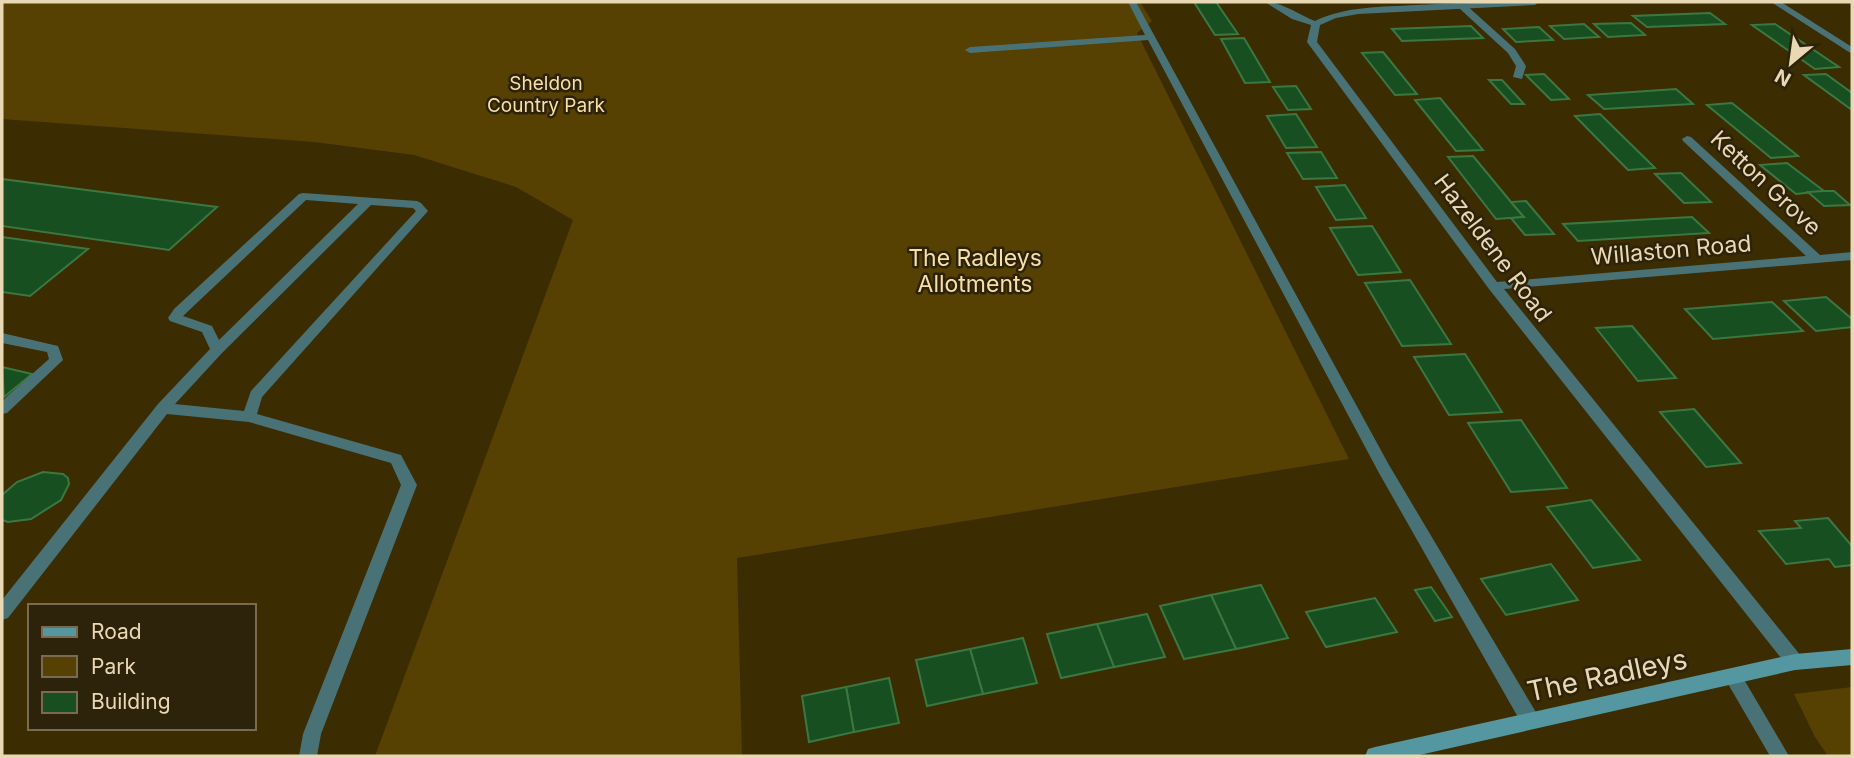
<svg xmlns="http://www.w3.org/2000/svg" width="1854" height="758" viewBox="0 0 1854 758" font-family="Inter,sans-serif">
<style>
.green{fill:#564002}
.building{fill:#174f20;stroke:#3c7742;stroke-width:2}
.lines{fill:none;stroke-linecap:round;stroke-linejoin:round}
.lane{fill:#497277;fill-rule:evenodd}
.street{fill:#497277;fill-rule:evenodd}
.secondary{fill:#5497a0;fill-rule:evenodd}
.labels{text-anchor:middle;stroke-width:5;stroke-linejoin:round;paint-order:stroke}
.far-park-label{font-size:19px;fill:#f8dfa8;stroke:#2d230b}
.street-label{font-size:23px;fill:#e9d8b4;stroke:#2d230b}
.park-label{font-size:23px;fill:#f8dfa8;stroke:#2d230b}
.near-street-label{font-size:28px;fill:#e9d8b4;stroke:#2d230b}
</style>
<rect width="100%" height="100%" fill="#3c2c01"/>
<!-- green -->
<g class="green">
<polygon points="2,2 1140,2 1152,21 1137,33 1349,459 737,558 742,756 375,756 573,220 516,187 414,155 314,142 2,119"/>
<polygon points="1852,687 1852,756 1828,756 1815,737 1794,694"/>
</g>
<!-- building -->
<g class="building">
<polygon points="1194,2 1216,2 1238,34 1215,35"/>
<polygon points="1710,13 1725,24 1647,27 1633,16"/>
<polygon points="1631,23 1645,35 1608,37 1594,24"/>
<polygon points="1584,24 1599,37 1564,39 1550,26"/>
<polygon points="1775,24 1839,67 1815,69 1752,25"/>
<polygon points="1471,26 1483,38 1402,41 1392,29"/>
<polygon points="1539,27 1553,40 1516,42 1503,29"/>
<polygon points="1244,38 1270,82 1245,83 1221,39"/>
<polygon points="1383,52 1417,94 1395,95 1362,53"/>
<polygon points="1544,74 1569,99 1551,100 1526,75"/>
<polygon points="1826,74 1852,93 1852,110 1804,75"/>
<polygon points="1489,80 1502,80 1524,104 1511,104"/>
<polygon points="1296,86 1311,109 1288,110 1273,87"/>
<polygon points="1676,89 1693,104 1604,109 1588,95"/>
<polygon points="1440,98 1483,150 1456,151 1415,100"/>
<polygon points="1732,103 1798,156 1771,158 1707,105"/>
<polygon points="1296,114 1317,147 1286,148 1267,116"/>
<polygon points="1600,114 1655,168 1628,170 1575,116"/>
<polygon points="1321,152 1337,178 1303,179 1287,153"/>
<polygon points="1473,156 1511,202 1524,217 1496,219 1448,157"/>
<polygon points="1787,163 1824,191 1796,194 1760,165"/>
<polygon points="1681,173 1711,202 1684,203 1655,174"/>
<polygon points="2,179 217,207 169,250 2,226"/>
<polygon points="1345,185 1366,218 1336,220 1316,187"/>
<polygon points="1824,191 1834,191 1850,205 1824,206 1808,192"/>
<polygon points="1526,201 1554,234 1525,235 1511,218 1524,217 1511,202"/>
<polygon points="1692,217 1709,233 1578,241 1563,224"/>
<polygon points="1372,226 1401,272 1358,275 1330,228"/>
<polygon points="2,237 88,249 30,296 2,292"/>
<polygon points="1410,280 1451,344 1402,346 1365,283"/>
<polygon points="1826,297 1852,319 1852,327 1816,331 1784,301"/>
<polygon points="1772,302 1803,331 1713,339 1685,309"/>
<polygon points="1632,326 1676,378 1638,381 1596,328"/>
<polygon points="1465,354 1502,412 1449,415 1414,357"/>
<polygon points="2,367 32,374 4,397"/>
<polygon points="1694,409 1741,463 1706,467 1660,412"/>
<polygon points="1521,420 1567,488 1511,492 1468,423"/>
<polygon points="43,472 63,474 68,478 69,484 61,500 31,519 8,522 2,520 2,495 17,482"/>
<polygon points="1591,500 1640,560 1593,568 1547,507"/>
<polygon points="1828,518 1852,546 1852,565 1835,567 1829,559 1786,564 1759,531 1801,528 1795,521"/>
<polygon points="1551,564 1578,600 1506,615 1481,579"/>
<polygon points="1261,585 1288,638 1236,649 1211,595"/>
<polygon points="1431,587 1452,617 1435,621 1415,590"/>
<polygon points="1211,595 1236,649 1184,659 1160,606"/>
<polygon points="1375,598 1397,632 1326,647 1306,612"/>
<polygon points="1147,614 1165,657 1114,667 1097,624"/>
<polygon points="1097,624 1114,667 1061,678 1047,634"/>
<polygon points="1023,638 1037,683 983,694 970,649"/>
<polygon points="970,649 983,694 927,706 916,660"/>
<polygon points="889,678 899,723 854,732 846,687"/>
<polygon points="846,687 854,732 809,742 802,696"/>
</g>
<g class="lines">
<!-- lane -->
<g class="lane">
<polygon points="1128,2 1136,2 1389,465 1537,714 1539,720 1537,726 1530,729 1523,726 1379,473 1148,40 970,53 965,50 970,47 1145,35"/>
<polygon points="1459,4 1465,4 1515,49 1526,66 1522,79 1513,77 1516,66 1508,53 1459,8"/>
<path d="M 303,193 L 417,201 L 421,203 L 428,211 L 262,397 L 257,414 L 401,455 L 417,485 L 321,734 L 317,756 L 299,756 L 303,734 L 401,485 L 391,463 L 249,422 L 167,414 L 8,618 L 2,620 L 2,600 L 158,404 L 210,349 L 202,332 L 170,321 L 168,318 L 174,309 L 299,194 ZM 306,200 L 358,204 L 219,340 L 212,326 L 183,316 ZM 371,205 L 413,208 L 416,211 L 251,391 L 244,411 L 175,404 L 222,353 Z"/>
<polygon points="2,333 58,346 63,360 7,413 2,414 2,401 49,359 47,352 2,343"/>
<polygon points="1733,669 1739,671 1789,756 1770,756 1724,677 1727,671"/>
</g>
<!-- street -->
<g class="street">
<path d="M 1265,2 C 1282,2 1299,15 1315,21 C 1347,6 1381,7 1416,5 C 1457,3 1498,2 1539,2 L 1535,5 L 1358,14 L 1336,18 L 1320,25 L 1317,42 L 1497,282 L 1806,256 L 1683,141 L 1682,139 L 1687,136 L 1691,137 L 1820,255 L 1852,252 L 1852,260 L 1504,289 L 1801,656 L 1804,662 L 1801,668 L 1795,670 L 1789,668 L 1489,289 L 1307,42 L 1311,25 L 1292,19 Z"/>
<polygon points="1771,2 1781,2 1852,47 1852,54"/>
</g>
<!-- secondary -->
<polygon class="secondary" points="1852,649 1852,665 1795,670 1415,756 1365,756 1368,749 1375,747 1795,654"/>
</g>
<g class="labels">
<!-- far-park labels -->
<g class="far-park-label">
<text x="546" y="90">Sheldon<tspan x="546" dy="22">Country Park</tspan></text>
</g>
<!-- street labels -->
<g class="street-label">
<text transform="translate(1766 183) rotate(43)" y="8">Ketton Grove</text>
<text transform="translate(1493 248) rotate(53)" y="8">Hazeldene Road</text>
<text transform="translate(1671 250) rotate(-5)" y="8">Willaston Road</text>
</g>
<!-- park labels -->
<g class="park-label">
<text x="975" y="266">The Radleys<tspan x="975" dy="26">Allotments</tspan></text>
</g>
<!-- near-street labels -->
<g class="near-street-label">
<text transform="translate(1607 675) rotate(-12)" y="10">The Radleys</text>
</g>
</g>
<!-- border -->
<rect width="1854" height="758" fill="none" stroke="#e9d8b4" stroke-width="7"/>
<!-- legend -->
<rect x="28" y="604" width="228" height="126" fill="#2d230b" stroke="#786b4f" stroke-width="2"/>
<rect x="42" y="627" width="35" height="10" fill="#5497a0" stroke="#786b4f" stroke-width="2"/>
<text x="91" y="639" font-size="21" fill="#e9d8b4">Road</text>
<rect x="42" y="656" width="35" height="21" fill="#564002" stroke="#786b4f" stroke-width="2"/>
<text x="91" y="674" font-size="21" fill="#e9d8b4">Park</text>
<rect x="42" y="692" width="35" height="21" fill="#174f20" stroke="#786b4f" stroke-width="2"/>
<text x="91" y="709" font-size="21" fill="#e9d8b4">Building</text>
<!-- north arrow -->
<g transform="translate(1791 63) rotate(209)" stroke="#2d230b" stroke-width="5" paint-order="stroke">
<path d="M0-5L12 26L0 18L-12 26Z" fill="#e9d8b4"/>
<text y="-10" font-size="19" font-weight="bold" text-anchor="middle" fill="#e9d8b4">N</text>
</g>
</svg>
